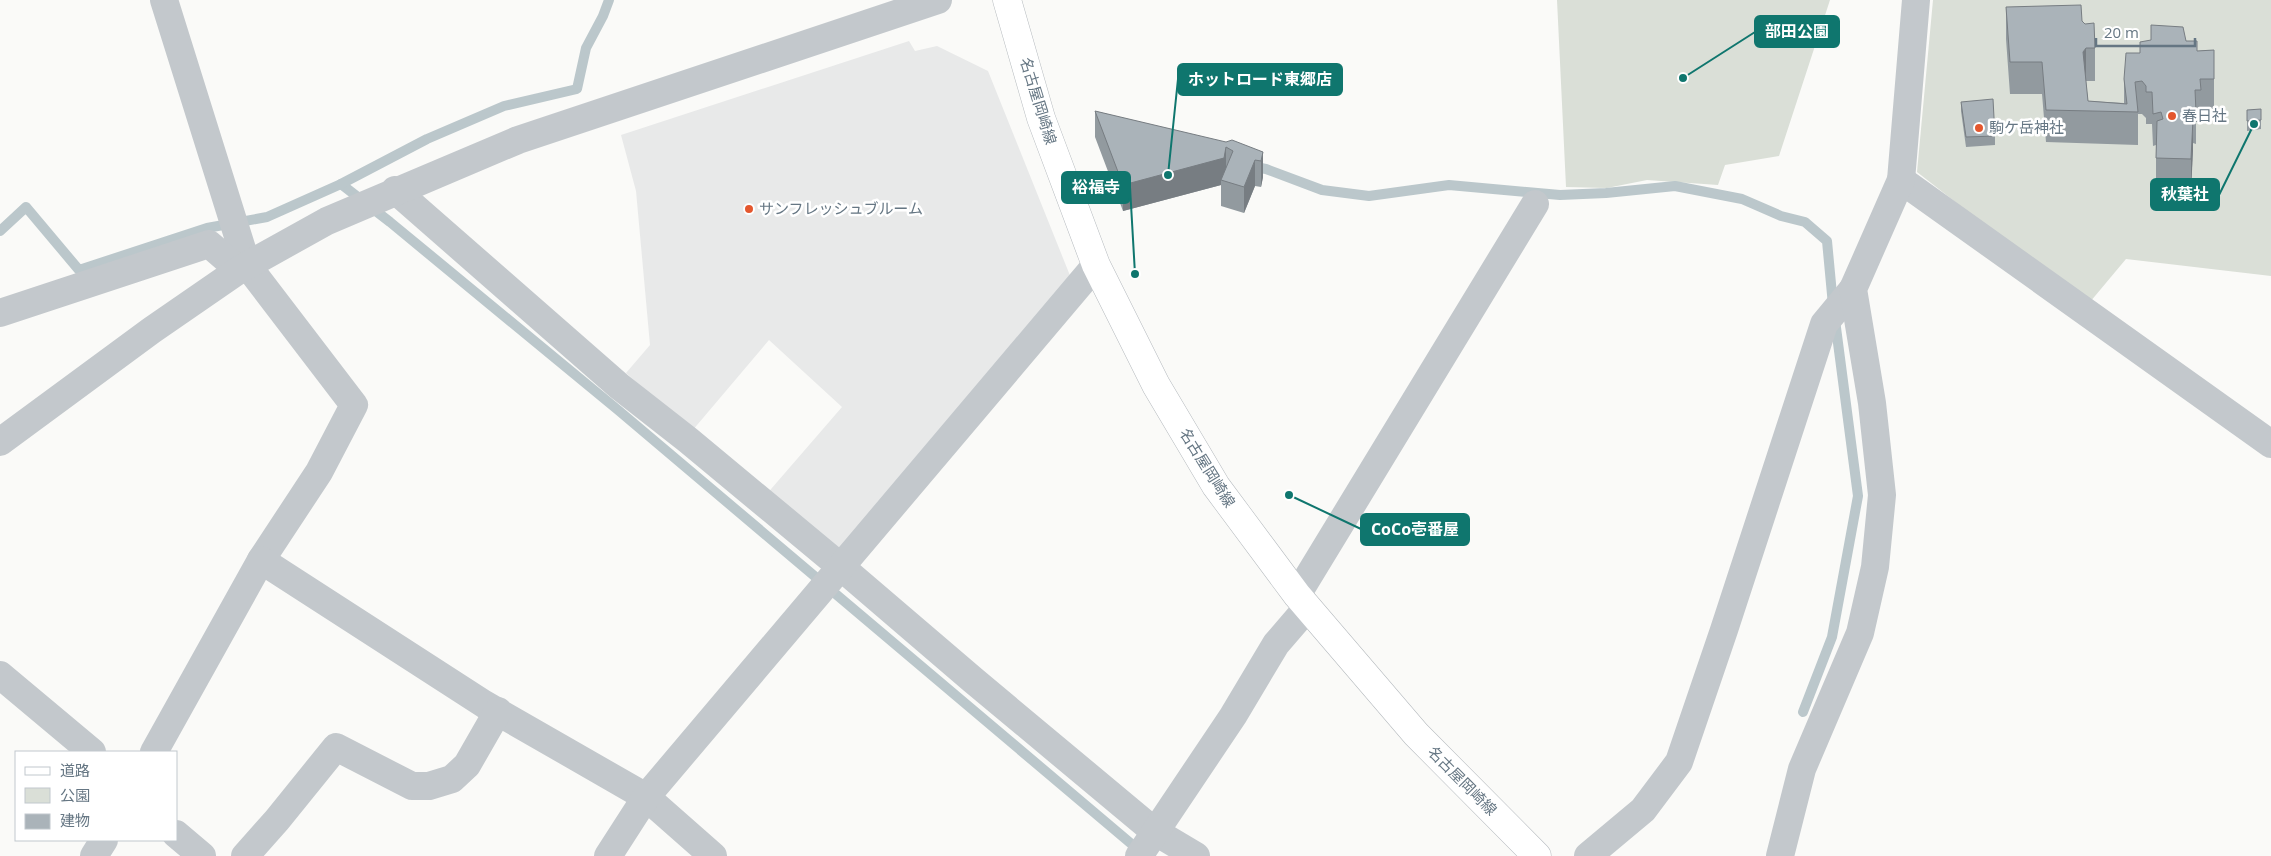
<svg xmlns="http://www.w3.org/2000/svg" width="2271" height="856" viewBox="0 0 2271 856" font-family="'Open Sans','Noto Sans JP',sans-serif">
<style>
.built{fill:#e8e9e9}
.green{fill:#dadfd7}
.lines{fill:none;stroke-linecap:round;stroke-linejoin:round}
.stream{stroke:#bbc7cb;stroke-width:10}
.major-casing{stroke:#b5babe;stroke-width:29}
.minor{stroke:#c3c8cc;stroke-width:28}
.major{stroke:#fff;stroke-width:28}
.wall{fill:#929a9f}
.shaded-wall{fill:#777d82}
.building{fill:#aab3b9;stroke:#777d82}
.poi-dot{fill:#e4572e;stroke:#fff;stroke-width:2}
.labels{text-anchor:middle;stroke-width:5;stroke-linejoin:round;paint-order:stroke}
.street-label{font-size:15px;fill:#657683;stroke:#fff}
.poi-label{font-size:15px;fill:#657683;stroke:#fff;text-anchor:start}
.leader{fill:none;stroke:#0f766e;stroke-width:2}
.callout-dot{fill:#0f766e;stroke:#fff;stroke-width:2}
.callout{fill:#0f766e;stroke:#0f766e;stroke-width:2}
.callout-label{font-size:16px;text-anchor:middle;font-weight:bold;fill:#fff}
</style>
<rect width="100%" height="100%" fill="#fafaf8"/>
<!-- built -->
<polygon class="built" points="909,41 915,51 937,46 988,71 1073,283 840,557 765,496 842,407 769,340 692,431 626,373 650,345 636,191 621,135"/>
<!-- green -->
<g class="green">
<polygon points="1557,0 1830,0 1779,156 1725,165 1718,185 1647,180 1607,188 1566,187"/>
<polygon points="1933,0 2271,0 2271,276 2126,259 2090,302 2036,265 1917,172"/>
</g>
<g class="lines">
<!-- stream -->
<g class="stream">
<polyline points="1250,166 1266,169 1322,190 1369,196 1449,185 1560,195 1606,193 1675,186 1742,199 1781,216 1805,222 1827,241 1833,305"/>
<polyline points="341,184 390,222 618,410 1141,852"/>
<polyline points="0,231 26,207 79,270 207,228 267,217 341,184 427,139 504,106 577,89 586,48 603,16 609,0"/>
<polyline points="1803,712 1832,637 1858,496 1835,320"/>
</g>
<defs>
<polyline id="major" points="1007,0 1041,118 1096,265 1156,385 1216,486 1297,595 1416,734 1537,856"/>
</defs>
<!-- major casing -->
<use href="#major" class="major-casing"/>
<!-- minor -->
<g class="minor">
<polyline points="164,0 247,265 354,405 319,472 261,560"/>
<polyline points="1901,180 2271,444"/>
<polyline points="395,190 619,386 688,440 841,567 973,680 1154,831 1196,856"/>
<polyline points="0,313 209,244 239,270"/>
<polyline points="0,442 152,330 239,270 327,221 518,140 938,0"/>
<polyline points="1297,595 1535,204"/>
<polyline points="0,675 92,752"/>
<polyline points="154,752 261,560 484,704 646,797 713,856"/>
<polyline points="176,834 202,856"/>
<polyline points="94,856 104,840"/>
<polyline points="245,856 277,820 336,747 412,786 429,786 452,779 467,765 498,711"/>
<polyline points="608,856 646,797 1096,265"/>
<polyline points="1139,856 1233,716 1276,644 1307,608"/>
<polyline points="1588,856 1643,810 1679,762 1724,630 1824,324 1853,289"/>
<polyline points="1780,856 1802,769 1860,633 1875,567 1882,495 1872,403 1853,289 1901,180 1916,0"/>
</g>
<!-- major -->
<use href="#major" class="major"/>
</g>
<!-- wall -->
<g class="wall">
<polygon points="2006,7 2082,21 2095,48 2095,81 2086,81 2088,101 2124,103 2124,79 2186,41 2197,51 2214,50 2214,111 2201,111 2201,122 2196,122 2196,144 2193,143 2191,191 2156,190 2156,145 2153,146 2152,124 2146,124 2146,118 2142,114 2138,114 2138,145 2046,142 2042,94 2010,94 2006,39"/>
<polygon points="1961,102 1995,136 1995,145 1966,147 1961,111"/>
<polygon points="2247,110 2261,120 2261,129 2247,131"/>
<polygon points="1095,111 1263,152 1263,177 1261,187 1255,186 1244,213 1221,206 1221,185 1123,211 1095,137"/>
</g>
<!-- shaded-wall -->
<g class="shaded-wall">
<polygon points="2086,48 2086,80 2083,84 2083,52"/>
<polygon points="2193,119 2193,151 2191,191 2191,159"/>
<polygon points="1226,147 1226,173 1221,180 1221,185 1123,211 1123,185"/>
<polygon points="1263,152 1263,177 1261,187 1261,161"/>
<polygon points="1255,160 1255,186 1244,213 1244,187"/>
</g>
<!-- building -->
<g class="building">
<polygon points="2081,5 2082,21 2085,24 2094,23 2095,48 2086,48 2083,52 2088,101 2127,104 2124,79 2126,53 2140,53 2140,42 2151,40 2151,25 2183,27 2186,41 2197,41 2197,51 2214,50 2214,79 2200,79 2201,90 2195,90 2196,112 2185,111 2183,118 2193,119 2191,159 2156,158 2157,121 2163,119 2161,112 2153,114 2152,92 2146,92 2146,86 2142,81 2135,82 2138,112 2046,110 2042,62 2010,62 2006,7"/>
<polygon points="1993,99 1995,136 1966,137 1961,102"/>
<polygon points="2261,109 2261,120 2247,121 2247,110"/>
<polygon points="1095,111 1226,142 1232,140 1263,152 1261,161 1255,160 1244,187 1221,180 1233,151 1226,147 1224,158 1123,185"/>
</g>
<!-- markers -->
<g class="poi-dot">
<circle cx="2172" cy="116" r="5"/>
<circle cx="1979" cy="128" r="5"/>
<circle cx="749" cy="209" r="5"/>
</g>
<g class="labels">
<!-- street labels -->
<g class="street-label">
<text transform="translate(1038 101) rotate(73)" y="5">名古屋岡崎線</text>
<text transform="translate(1207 468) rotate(58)" y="5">名古屋岡崎線</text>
<text transform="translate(1462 781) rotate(45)" y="5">名古屋岡崎線</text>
</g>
<!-- poi labels -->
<g class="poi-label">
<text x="2182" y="121">春日社</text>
<text x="1989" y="133">駒ケ岳神社</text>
<text x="759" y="214">サンフレッシュブルーム</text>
</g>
</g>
<!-- callouts -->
<path class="leader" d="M1683 78L1755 32M1168 175L1178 79M1135 274L1130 187M2254 124L2219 195M1289 495L1361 529"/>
<g class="callout-dot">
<circle cx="1683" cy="78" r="5"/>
<circle cx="1168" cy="175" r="5"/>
<circle cx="1135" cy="274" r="5"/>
<circle cx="2254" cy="124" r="5"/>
<circle cx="1289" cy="495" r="5"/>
</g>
<g class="callout">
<rect x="1755" y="16" width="84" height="31" rx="5"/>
<rect x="1178" y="64" width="164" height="31" rx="5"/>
<rect x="1062" y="172" width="68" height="31" rx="5"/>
<rect x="2151" y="179" width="68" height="31" rx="5"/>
<rect x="1361" y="514" width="108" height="31" rx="5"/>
</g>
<g class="callout-label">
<text x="1797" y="37">部田公園</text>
<text x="1260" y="85">ホットロード東郷店</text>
<text x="1096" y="193">裕福寺</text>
<text x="2185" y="200">秋葉社</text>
<text x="1415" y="535">CoCo壱番屋</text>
</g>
<!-- legend -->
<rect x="15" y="751" width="162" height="90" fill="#ffffff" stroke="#c1c8cd"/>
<rect x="25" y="767" width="25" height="8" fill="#ffffff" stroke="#c1c8cd"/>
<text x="60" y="776" font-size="15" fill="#657683">道路</text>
<rect x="25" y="788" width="25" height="15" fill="#dadfd7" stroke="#c1c8cd"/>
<text x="60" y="801" font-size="15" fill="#657683">公園</text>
<rect x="25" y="814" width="25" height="15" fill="#aab3b9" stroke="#c1c8cd"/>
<text x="60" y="826" font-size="15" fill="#657683">建物</text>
<!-- scale -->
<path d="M2096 38v8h99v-8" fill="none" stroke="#657683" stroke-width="2.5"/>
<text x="2104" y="38" font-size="15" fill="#657683" stroke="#ffffff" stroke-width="4" paint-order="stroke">20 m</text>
</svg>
